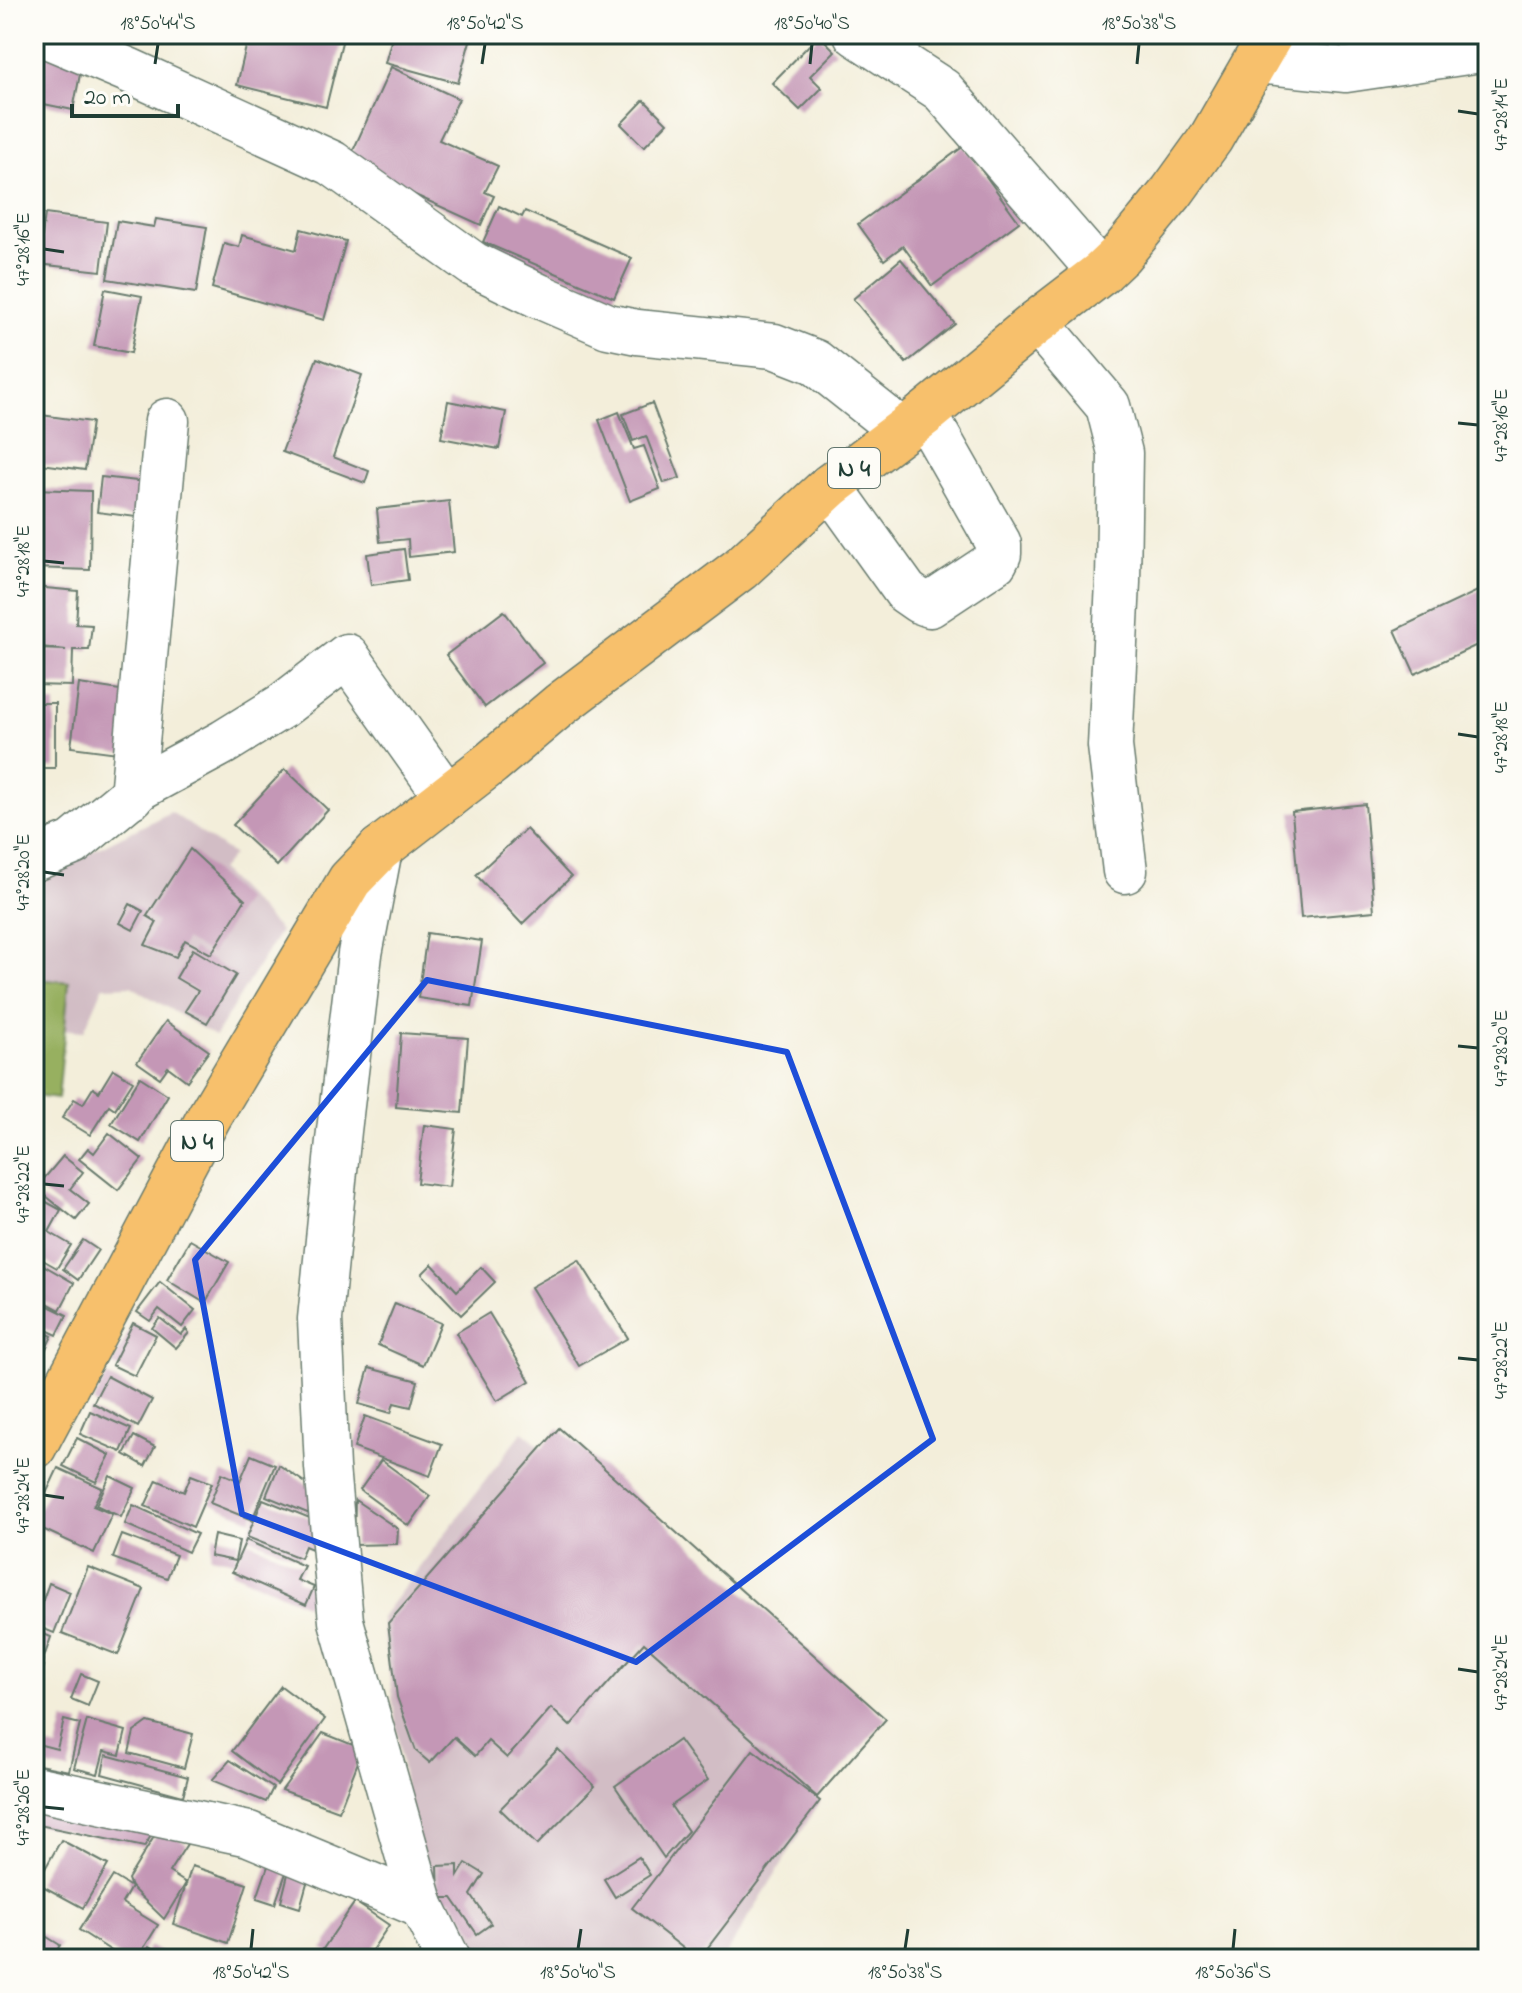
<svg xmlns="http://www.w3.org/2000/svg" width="1522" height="1993" viewBox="0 0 1522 1993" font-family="'Indie Flower',sans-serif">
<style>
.industrial{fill:#d2bdc5}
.forest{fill:#97b060;stroke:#5b764a;stroke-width:2}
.building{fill:#c497b6}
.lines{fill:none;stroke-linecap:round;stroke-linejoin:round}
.minor-casing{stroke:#697b6e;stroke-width:47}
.major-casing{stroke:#697b6e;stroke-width:47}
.minor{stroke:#fff;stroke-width:44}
.major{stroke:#f7c06c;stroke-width:44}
.marked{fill:none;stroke:#1d4ed8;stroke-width:6;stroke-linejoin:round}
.ticks{fill:none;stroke:#1f3d34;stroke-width:3}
.labels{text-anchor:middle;stroke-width:6;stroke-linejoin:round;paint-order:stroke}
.shield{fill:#fdfcf7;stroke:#62766e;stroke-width:2}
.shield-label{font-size:24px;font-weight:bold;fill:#1f3d34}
.neatline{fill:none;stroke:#1f3d34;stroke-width:3}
.ticks-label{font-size:20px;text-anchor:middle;fill:#1f3d34}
</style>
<rect width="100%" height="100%" fill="#fdfcf7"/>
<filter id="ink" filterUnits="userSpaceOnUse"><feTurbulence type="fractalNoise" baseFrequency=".0125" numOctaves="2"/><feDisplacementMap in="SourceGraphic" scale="16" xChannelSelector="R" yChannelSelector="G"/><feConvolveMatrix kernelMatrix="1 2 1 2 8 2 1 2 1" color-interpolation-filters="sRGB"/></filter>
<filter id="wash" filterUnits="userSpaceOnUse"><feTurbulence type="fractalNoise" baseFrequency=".006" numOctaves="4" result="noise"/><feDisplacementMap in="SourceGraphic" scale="32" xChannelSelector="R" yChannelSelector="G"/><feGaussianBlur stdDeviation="1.8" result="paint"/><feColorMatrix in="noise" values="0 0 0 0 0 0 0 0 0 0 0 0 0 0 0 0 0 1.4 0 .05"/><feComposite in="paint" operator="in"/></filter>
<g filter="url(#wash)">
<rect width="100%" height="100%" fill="#f3eeda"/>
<!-- industrial -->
<g class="industrial">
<polygon points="171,812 233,855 220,870 280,931 215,1036 131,986 103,987 84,1031 34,1027 34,880"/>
<polygon points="523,1431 864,1726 818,1797 820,1802 723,1959 461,1959 422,1906 381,1618"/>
</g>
<!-- forest -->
<polygon class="forest" points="34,979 69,982 58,1099 34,1096"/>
<g id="blocks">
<!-- building -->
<g class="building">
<polygon points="249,34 344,34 326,107 237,85"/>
<polygon points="393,34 472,34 458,83 385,63"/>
<polygon points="819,35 835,51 810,76 822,88 800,110 772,83"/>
<polygon points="41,50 83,59 73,110 34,102 34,82"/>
<polygon points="391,67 459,99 439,140 498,166 485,192 494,196 481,225 347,164"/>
<polygon points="644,100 667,123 644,147 621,124"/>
<polygon points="964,146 1019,222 932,286 903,246 884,260 858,224"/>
<polygon points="499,206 522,217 525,211 632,258 614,298 483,242"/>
<polygon points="45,214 107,222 101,271 38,264"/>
<polygon points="156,219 207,227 196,293 107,279 117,221 154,227"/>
<polygon points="301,229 346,241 324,320 212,288 224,243 239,247 242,235 296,250"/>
<polygon points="901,259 955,324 906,363 853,299"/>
<polygon points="105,289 142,296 131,353 94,346"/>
<polygon points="317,358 362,375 333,457 369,471 365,483 282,452"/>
<polygon points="448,401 506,412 499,449 441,438"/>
<polygon points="652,403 680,478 664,483 646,436 633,441 623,414"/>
<polygon points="619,412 634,449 644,446 660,489 630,501 599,420"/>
<polygon points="34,414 92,422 85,470 34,463"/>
<polygon points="101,477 155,483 151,519 97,512"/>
<polygon points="34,489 91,491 90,570 34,568"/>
<polygon points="449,501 454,552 409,557 408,539 380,542 377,509"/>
<polygon points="404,549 408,580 371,585 367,554"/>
<polygon points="1488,586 1488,640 1415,674 1395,630"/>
<polygon points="34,587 78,591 76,624 92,625 89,650 73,650 72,686 34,685 34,649 66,650 34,646"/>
<polygon points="504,611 543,663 485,707 446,655"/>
<polygon points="79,684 134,692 125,754 71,747"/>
<rect x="34" y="703" width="21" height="65"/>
<polygon points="285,769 328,810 277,866 233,825"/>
<polygon points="1365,804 1374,911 1301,918 1292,812"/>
<polygon points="526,829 571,877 522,924 476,875"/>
<polygon points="190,849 245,900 211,954 185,940 176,957 145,945 157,922 147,916"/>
<polygon points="130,904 143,911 133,930 120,923"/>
<polygon points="427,933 482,941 472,1006 418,998"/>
<polygon points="193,949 236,975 207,1023 185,1011 198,991 176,978"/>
<polygon points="166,1021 209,1051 187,1081 168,1067 160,1078 137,1062"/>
<polygon points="401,1033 468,1038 462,1113 396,1107"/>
<polygon points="113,1069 133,1081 115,1109 109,1105 90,1135 62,1118 74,1099 83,1104 93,1088 99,1092"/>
<polygon points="140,1077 168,1095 140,1142 111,1124"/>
<polygon points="424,1125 456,1129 449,1187 417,1183"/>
<polygon points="109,1133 142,1159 118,1190 79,1159 88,1148 94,1153"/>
<polygon points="63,1156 83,1172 70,1189 89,1204 76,1220 36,1188"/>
<polygon points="41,1199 61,1210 49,1232 71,1245 57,1268 34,1255 34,1212"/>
<polygon points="83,1240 98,1250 78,1280 63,1269"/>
<polygon points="190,1240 229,1262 205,1303 167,1280"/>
<polygon points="579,1260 628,1338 579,1366 531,1287"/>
<polygon points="38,1262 74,1283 60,1310 34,1296 34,1269"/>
<polygon points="432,1264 457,1291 481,1267 495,1282 461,1315 422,1274"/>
<polygon points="160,1282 195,1310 182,1327 159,1309 150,1321 137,1312"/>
<polygon points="34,1299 67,1315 57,1335 34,1324"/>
<polygon points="395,1303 441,1323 423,1365 378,1345"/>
<polygon points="489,1313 530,1381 497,1401 456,1333"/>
<polygon points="160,1318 181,1335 186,1329 189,1333 176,1348 152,1328"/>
<polygon points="133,1323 156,1335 135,1376 112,1365"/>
<polygon points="34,1327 52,1336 41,1359 34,1356"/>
<polygon points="369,1368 418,1381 411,1407 394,1403 391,1413 359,1404"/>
<polygon points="107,1376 152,1400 138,1427 93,1403"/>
<polygon points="90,1411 131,1429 121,1452 80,1434"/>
<polygon points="365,1416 442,1444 430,1476 354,1448"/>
<polygon points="559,1428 886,1719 817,1797 644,1643 570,1726 551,1708 507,1758 488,1741 475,1756 454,1737 430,1763 416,1751 397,1697 388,1623"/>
<polygon points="134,1436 155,1447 145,1466 124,1454"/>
<polygon points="77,1438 110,1455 96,1482 63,1466"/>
<polygon points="251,1455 275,1465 252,1520 210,1503 222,1473 240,1481"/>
<polygon points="381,1460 430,1496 409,1526 360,1490"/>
<polygon points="279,1465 316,1490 322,1519 266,1496"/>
<polygon points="58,1468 102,1488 93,1506 112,1514 94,1553 34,1525 34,1519"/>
<polygon points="191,1475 212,1483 193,1527 145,1506 157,1480 184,1492"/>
<polygon points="110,1476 135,1488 121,1517 96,1505"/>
<polygon points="263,1499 332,1527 321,1553 305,1546 300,1558 247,1537"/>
<polygon points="355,1500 398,1529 397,1544 354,1545"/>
<polygon points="133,1505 197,1534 188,1552 125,1524"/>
<polygon points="122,1535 176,1555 167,1578 113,1558"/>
<polygon points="214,1535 239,1541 235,1561 210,1556"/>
<polygon points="246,1540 304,1566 297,1580 314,1587 306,1605 232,1572"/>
<polygon points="88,1567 144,1589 118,1655 62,1633"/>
<polygon points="49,1583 70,1592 54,1633 34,1625"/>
<polygon points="34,1630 51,1637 42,1663 34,1660"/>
<polygon points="34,1663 44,1666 35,1697 34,1697"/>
<polygon points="81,1674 98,1681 88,1706 71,1699"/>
<polygon points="281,1686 325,1719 277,1785 232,1751"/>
<polygon points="64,1720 80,1724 69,1771 34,1764 34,1743 57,1749"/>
<polygon points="87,1720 126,1731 120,1755 104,1751 98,1774 74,1768"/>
<polygon points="148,1722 193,1734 184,1768 129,1753 134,1732"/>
<polygon points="323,1733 363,1749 339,1811 282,1790"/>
<polygon points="679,1740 708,1780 671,1806 688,1831 664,1858 615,1786"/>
<polygon points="558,1749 595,1786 537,1845 500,1809"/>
<polygon points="753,1750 820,1801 699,1959 697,1959 632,1908"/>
<polygon points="106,1755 188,1777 183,1796 102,1774"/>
<polygon points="230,1760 273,1788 266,1802 212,1780"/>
<polygon points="34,1805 154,1831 144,1847 34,1824"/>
<polygon points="160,1827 187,1844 169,1872 186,1883 164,1919 131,1887 128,1879"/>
<polygon points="61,1840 108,1865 83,1908 37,1883"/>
<polygon points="639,1857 650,1875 615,1897 604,1879"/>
<polygon points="269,1863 287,1870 275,1904 257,1898"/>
<polygon points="466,1863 484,1874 471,1895 491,1924 477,1934 452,1898 439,1898 438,1866 458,1865 458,1876"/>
<polygon points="192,1866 247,1884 228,1943 173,1924"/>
<polygon points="288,1874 308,1879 300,1908 281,1902"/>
<polygon points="113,1876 131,1887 122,1903 158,1925 137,1959 124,1959 79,1930"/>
<polygon points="355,1902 389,1925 366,1959 339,1959 323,1949"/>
<polygon points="34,1929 60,1945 52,1959 34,1959"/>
<polygon points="149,1946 172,1959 141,1959"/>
</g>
</g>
</g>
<g filter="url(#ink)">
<use href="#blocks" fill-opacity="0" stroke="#697b6e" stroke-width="2"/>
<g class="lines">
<defs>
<g id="minor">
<polyline points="42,34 128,70 332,163 473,264 539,296 608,326 637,332 774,346 815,362 902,431"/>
<polyline points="856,34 942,90 1101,273"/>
<polyline points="1256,61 1346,70 1488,49"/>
<polyline points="1037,322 1108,406 1120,453 1118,582 1110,746 1125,871"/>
<polyline points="830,486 906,592 919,601 930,605 995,562 999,554 999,544 925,414"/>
<polyline points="132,796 167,421"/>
<polyline points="380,849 360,954 339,1131 320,1319 327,1467 341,1621 422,1906 448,1959"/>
<polyline points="34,859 73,843 141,787 224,742 282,706 347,656 447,797"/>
<polyline points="34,1788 249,1834 422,1906"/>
</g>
<polyline id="major" points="34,1447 209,1117 350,880 380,849 491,763 561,704 740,569 830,486 925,414 1037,322 1101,273 1120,255 1172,192 1211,138 1271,34"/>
</defs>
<!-- minor casing -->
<use href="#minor" class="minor-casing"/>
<!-- major casing -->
<use href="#major" class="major-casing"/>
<!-- minor -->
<use href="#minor" class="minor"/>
<!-- major -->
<use href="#major" class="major"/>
</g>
</g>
<!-- marked area -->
<path class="marked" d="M 427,980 L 787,1052 L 933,1439 L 636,1662 L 242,1514 L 195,1260 Z"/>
<!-- ticks -->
<path class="ticks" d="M 155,64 L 158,44M 482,64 L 485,44M 810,64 L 812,44M 1137,64 L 1139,44M 1458,111 L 1478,114M 44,249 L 64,252M 1458,423 L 1478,425M 44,561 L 64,563M 1458,734 L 1478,737M 44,872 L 64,875M 1458,1046 L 1478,1048M 44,1184 L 64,1186M 1458,1358 L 1478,1360M 44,1495 L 64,1498M 1458,1669 L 1478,1672M 44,1807 L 64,1809M 251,1949 L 253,1929M 578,1949 L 581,1929M 905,1949 L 908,1929M 1233,1949 L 1235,1929"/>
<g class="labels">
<!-- shield labels -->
<g class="shield">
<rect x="828" y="448" width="52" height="40" rx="6"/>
<rect x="171" y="1121" width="52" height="40" rx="6"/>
</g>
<g class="shield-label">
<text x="854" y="476">N 4</text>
<text x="197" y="1149">N 4</text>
</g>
</g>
<!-- margin -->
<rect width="1522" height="1993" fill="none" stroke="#fdfcf7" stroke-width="88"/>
<!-- scale -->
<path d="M72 104v12h106v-12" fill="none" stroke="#1f3d34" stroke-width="4"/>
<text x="84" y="104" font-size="24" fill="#1f3d34" stroke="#fdfcf7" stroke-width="6" paint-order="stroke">20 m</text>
<rect x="44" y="44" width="1434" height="1905" class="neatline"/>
<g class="ticks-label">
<text x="158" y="29">18°50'44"S</text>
<text x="485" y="29">18°50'42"S</text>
<text x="812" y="29">18°50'40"S</text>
<text x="1139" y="29">18°50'38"S</text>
<text transform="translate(1500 114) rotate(-90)" y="7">47°28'14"E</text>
<text transform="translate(22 249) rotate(-90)" y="7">47°28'16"E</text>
<text transform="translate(1500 425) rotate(-90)" y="7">47°28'16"E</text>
<text transform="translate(22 561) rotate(-90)" y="7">47°28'18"E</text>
<text transform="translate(1500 737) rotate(-90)" y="7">47°28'18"E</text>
<text transform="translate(22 872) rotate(-90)" y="7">47°28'20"E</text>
<text transform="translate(1500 1048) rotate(-90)" y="7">47°28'20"E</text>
<text transform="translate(22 1184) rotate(-90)" y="7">47°28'22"E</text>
<text transform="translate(1500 1360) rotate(-90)" y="7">47°28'22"E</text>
<text transform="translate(22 1495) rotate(-90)" y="7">47°28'24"E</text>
<text transform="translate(1500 1672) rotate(-90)" y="7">47°28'24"E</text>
<text transform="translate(22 1807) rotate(-90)" y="7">47°28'26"E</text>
<text x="251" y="1978">18°50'42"S</text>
<text x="578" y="1978">18°50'40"S</text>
<text x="905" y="1978">18°50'38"S</text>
<text x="1233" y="1978">18°50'36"S</text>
</g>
</svg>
